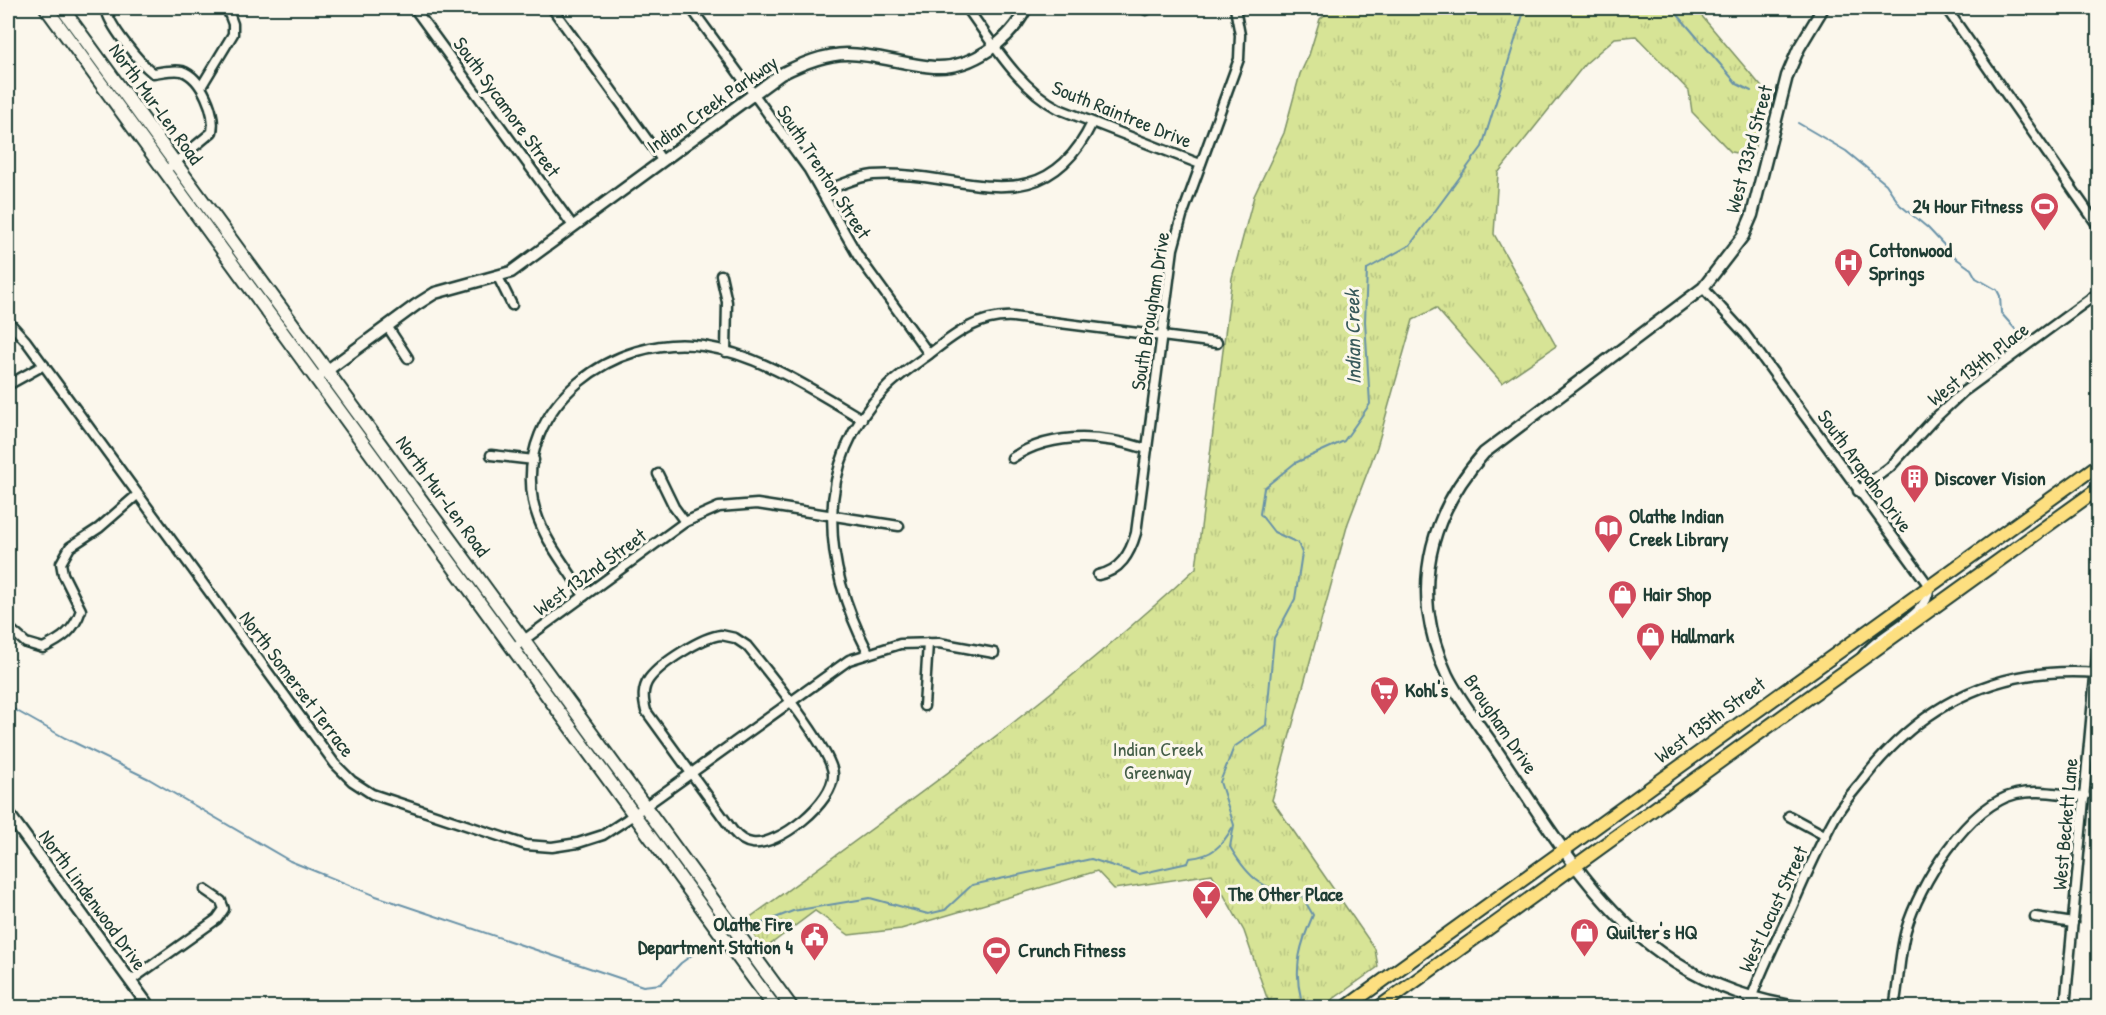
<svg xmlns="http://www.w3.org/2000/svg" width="2106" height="1015" viewBox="0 0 2106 1015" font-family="'Patrick Hand',sans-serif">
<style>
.grass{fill:url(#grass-tufts);stroke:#7b9065;stroke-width:1.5}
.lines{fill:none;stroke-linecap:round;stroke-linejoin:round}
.stream{stroke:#6892a8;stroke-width:2}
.minor-casing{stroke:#1f3d34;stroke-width:13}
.tertiary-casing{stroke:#1f3d34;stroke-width:15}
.secondary-casing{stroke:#1f3d34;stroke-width:16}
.primary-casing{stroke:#1f3d34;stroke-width:16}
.minor{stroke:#fbf7ec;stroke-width:8}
.tertiary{stroke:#fbf7ec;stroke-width:10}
.secondary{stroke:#fbf7ec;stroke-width:12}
.primary{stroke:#fddf80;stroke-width:12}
.labels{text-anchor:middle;stroke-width:6;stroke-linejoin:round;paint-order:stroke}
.street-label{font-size:20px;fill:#1f3d34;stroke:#fbf7ec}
.poi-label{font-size:20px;font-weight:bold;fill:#1f3d34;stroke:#fbf7ec;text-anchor:start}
.park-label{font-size:20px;fill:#445e48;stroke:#fbf7ec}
.water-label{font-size:21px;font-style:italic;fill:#37595b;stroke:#fbf7ec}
</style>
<defs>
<pattern id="grass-tufts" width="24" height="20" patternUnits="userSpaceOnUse" patternTransform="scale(1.5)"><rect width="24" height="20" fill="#d7e496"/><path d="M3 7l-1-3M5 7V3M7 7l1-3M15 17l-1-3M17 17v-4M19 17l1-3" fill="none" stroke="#b8c482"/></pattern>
</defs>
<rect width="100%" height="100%" fill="#fbf7ec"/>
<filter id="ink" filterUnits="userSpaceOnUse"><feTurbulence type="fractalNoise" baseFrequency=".0167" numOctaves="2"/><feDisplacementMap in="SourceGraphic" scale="12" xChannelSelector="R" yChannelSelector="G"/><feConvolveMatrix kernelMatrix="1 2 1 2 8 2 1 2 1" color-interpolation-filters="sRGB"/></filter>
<g filter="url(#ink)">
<!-- grass -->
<path class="grass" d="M 1333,8 L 1695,8 L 1766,92 L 1753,156 L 1731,152 L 1692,112 L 1689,91 L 1636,36 L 1615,38 L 1585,64 L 1498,173 L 1494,234 L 1556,346 L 1502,383 L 1436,308 L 1413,320 L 1377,447 L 1348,523 L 1272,800 L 1375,949 L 1378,967 L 1322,1007 L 1273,1007 L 1267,998 L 1244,931 L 1212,874 L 1114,889 L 1097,871 L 901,929 L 849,935 L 815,911 L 763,950 L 745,921 C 901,808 1055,699 1196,568 L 1232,278 L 1254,196 L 1284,133 L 1300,74 L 1309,55 L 1320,19 Z"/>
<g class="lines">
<!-- stream -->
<g class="stream">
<polyline points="1672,8 1737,84 1751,91"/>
<polyline points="1798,123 1846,151 1886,184 1900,205 1928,228 1957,259 1971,269 1976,278 1997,290 2000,296 2001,313 2016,330"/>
<polyline points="8,706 65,738 149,779 290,861 376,896 643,986 661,984 681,963 710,942"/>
<path d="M 752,927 L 793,911 L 870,898 L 928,914 L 945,910 L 972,885 L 1091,859 L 1139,874 L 1188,863 L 1190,858 C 1212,856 1222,846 1232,828"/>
<path d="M 1301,998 C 1293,967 1301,943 1313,915 L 1302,896 C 1263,889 1251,882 1230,847 L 1234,825 L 1220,782 L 1234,747 L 1266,725 L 1274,638 L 1295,599 L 1302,553 L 1298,543 L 1274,532 L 1260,514 L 1264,488 L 1295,463 L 1344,441 L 1370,404 L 1365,321 L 1367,269 L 1410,245 L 1482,147 L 1525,8"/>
</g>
<defs>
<g id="minor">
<path d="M 106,8 C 108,25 139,62 153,73 C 162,72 174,69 182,71 C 202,78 216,113 212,132 L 165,171"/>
<polyline points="414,8 573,226"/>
<polyline points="552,8 662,160"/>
<polyline points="691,8 809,170 858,256 929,354"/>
<path d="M 967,8 C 994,45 1018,87 1059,109 L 1200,164"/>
<polyline points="1946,8 2098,226"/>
<polyline points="1146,10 1149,8"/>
<polyline points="201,87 233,34 233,24 227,8"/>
<path d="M 821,191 C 839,187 855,177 873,175 C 959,168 1041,229 1092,123"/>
<polyline points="721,275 727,302 726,352"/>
<polyline points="498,277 512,305"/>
<path d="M 1703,288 L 1745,334 L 1929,586 C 1931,616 1879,632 1862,657"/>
<polyline points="8,321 26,341 335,764 352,781 372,794 526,845 552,847 578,843 603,835 626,820 849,660 900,644 939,643 994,653"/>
<polyline points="387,326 408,358"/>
<polyline points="8,385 44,365"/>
<polyline points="491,455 534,460"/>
<path d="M 1012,458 C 1053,431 1102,435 1147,449"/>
<polyline points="658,474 674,507 685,522"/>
<polyline points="1858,491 1890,467 1932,421 1963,392 2098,293"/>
<path d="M 1098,575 C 1120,571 1130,554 1136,533 L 1173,249 L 1182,216 L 1239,59 L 1240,35 L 1235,8"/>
<path d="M 584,596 C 566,564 541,539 533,501 C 515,405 615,333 703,346 C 761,355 813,390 862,419"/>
<path d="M 8,627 L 26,643 L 43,648 C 62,639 74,631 81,610 L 63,574 L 61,563 L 70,547 L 99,528 L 137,495"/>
<path d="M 721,635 L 735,638 L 747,646 C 765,668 832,750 833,774 C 835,801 778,847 752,843 C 744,842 738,837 733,831 L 646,711 C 643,699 642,689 649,679 C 661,663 702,637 721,635 Z"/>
<polyline points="513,648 685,522 719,507 757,504 899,526"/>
<path d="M 868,652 C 823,565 812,465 885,389 C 897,376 913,366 928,355 C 954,335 978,315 1013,317 L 1217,343"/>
<polyline points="924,706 928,643"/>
<polyline points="1789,816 1826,836"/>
<polyline points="2035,917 2073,923"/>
<polyline points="130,981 217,919 224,909 221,901 205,890"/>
<path d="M 1748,1008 C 1759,973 1777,940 1792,907 C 1805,877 1819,846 1835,817 C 1842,804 1853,792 1862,781 C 1922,702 2000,665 2098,673"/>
<path d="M 1894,1008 C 1899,982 1899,955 1906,930 C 1919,885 1967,806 2016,794 C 2038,789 2062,795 2085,796"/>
<polyline points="2065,1008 2098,644"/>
</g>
<g id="tertiary">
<path d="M 321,375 L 416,305 L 435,293 L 511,272 L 781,74 C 801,64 824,54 847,54 C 876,54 905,65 934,67 C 972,69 1011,40 1026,8"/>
<polyline points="8,813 150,1008"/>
<path d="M 1804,1008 C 1752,1001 1704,984 1661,953 C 1593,905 1545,822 1499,754 C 1482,728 1461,703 1447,675 C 1437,654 1431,632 1428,610 C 1422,550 1445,497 1484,453 L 1703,288 L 1743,236 L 1752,215 L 1787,76 L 1799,48 L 1823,8"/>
</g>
<g id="secondary">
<polyline points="46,8 775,1008"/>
<polyline points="62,8 792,1008"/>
</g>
<g id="primary">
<polyline points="1345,1008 2098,465"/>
<polyline points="1378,1008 2098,489"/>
</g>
</defs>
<!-- minor casing -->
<use href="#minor" class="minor-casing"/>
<!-- tertiary casing -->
<use href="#tertiary" class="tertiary-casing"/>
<!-- secondary casing -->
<use href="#secondary" class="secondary-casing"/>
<!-- primary casing -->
<use href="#primary" class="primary-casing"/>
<!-- minor -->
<use href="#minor" class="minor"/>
<!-- tertiary -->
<use href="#tertiary" class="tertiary"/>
<!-- secondary -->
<use href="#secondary" class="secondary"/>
<!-- primary -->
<use href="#primary" class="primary"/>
</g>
</g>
<!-- icons -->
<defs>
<symbol id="stadium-pin" viewBox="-11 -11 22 30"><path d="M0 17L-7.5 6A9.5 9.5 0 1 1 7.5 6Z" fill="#d1495b" stroke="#fbf7ec"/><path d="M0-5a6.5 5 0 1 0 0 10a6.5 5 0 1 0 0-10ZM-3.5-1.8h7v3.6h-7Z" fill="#fff"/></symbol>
<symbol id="hospital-pin" viewBox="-11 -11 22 30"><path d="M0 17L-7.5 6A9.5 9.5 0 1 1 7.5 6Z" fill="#d1495b" stroke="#fbf7ec"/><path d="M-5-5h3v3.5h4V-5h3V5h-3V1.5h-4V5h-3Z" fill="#fff"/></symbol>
<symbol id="building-pin" viewBox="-11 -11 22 30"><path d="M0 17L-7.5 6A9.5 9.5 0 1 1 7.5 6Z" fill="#d1495b" stroke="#fbf7ec"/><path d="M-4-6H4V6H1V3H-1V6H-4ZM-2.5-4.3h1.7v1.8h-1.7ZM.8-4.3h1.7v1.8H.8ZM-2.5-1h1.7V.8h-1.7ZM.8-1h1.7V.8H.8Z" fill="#fff"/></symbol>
<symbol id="library-pin" viewBox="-11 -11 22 30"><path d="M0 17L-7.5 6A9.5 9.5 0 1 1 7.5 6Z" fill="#d1495b" stroke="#fbf7ec"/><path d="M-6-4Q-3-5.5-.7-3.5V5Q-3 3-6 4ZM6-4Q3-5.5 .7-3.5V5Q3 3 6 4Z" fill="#fff"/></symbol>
<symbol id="shop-pin" viewBox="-11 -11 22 30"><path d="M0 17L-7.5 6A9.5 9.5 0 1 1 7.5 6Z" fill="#d1495b" stroke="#fbf7ec"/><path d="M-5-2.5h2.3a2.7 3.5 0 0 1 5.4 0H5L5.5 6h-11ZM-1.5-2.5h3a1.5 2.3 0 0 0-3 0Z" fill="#fff"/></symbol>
<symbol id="supermarket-pin" viewBox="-11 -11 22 30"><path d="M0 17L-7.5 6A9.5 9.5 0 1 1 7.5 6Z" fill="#d1495b" stroke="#fbf7ec"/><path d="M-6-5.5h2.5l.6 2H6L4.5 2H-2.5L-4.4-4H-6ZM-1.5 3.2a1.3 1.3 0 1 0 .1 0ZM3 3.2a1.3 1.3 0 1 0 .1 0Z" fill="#fff"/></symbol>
<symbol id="bar-pin" viewBox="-11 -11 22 30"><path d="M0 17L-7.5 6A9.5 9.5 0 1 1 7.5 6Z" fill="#d1495b" stroke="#fbf7ec"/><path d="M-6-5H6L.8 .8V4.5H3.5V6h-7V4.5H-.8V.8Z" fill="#fff"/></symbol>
<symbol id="civic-pin" viewBox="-11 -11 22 30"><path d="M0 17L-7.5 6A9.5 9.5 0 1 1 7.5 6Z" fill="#d1495b" stroke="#fbf7ec"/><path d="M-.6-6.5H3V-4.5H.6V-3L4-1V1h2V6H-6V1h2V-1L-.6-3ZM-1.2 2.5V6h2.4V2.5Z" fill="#fff"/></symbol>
</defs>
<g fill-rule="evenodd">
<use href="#stadium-pin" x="2028" y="190" width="33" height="45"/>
<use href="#hospital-pin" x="1832" y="246" width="33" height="45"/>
<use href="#building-pin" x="1898" y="462" width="33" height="45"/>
<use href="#library-pin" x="1592" y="512" width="33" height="45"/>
<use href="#shop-pin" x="1606" y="578" width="33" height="45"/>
<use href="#shop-pin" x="1634" y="620" width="33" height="45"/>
<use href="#supermarket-pin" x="1368" y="674" width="33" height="45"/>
<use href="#bar-pin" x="1190" y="878" width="33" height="45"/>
<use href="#shop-pin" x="1568" y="916" width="33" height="45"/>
<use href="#civic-pin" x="798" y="920" width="33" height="45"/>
<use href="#stadium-pin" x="980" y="934" width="33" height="45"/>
</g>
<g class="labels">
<!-- street labels -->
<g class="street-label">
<text transform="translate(156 104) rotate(54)" y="7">North Mur-Len Road</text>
<text transform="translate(712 104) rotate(-35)" y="7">Indian Creek Parkway</text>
<text transform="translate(507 107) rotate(54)" y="7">South Sycamore Street</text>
<text transform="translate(1122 114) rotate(22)" y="7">South Raintree Drive</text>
<text transform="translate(1749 149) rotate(-75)" y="7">West 133rd Street</text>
<text transform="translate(824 172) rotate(57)" y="7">South Trenton Street</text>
<text transform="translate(1150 311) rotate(-81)" y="7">South Brougham Drive</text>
<text transform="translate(1978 364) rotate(-38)" y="7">West 134th Place</text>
<text transform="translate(1865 471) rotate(54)" y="7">South Arapaho Drive</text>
<text transform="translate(443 496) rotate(54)" y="7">North Mur-Len Road</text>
<text transform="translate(590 572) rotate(-36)" y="7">West 132nd Street</text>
<text transform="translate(297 684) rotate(53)" y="7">North Somerset Terrace</text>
<text transform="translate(1710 720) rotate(-36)" y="7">West 135th Street</text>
<text transform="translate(1501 724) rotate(56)" y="7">Brougham Drive</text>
<text transform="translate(2065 824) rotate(-85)" y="7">West Beckett Lane</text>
<text transform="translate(93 900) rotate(54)" y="7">North Lindenwood Drive</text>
<text transform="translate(1773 909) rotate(-65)" y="7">West Locust Street</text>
</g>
<!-- poi labels -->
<g class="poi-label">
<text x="2023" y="213" text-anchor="end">24 Hour Fitness</text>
<text x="1869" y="257">Cottonwood<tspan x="1869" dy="23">Springs</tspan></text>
<text x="1935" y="485">Discover Vision</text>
<text x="1629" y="523">Olathe Indian<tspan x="1629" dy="23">Creek Library</tspan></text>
<text x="1643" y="601">Hair Shop</text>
<text x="1671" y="643">Hallmark</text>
<text x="1405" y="697">Kohl's</text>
<text x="1228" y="901">The Other Place</text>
<text x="793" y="931" text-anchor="end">Olathe Fire<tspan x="793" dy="23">Department Station 4</tspan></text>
<text x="1606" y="939">Quilter's HQ</text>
<text x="1018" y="957">Crunch Fitness</text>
</g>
<!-- park labels -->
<g class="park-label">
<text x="1158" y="756">Indian Creek<tspan x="1158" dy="23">Greenway</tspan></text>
</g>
<!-- water labels -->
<g class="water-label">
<text transform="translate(1353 337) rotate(-91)" y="7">Indian Creek</text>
</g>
</g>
<!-- margin -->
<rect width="2106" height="1015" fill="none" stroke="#fbf7ec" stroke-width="30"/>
<rect x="15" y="15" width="2076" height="985" fill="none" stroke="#1f3d34" stroke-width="2" filter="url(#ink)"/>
</svg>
